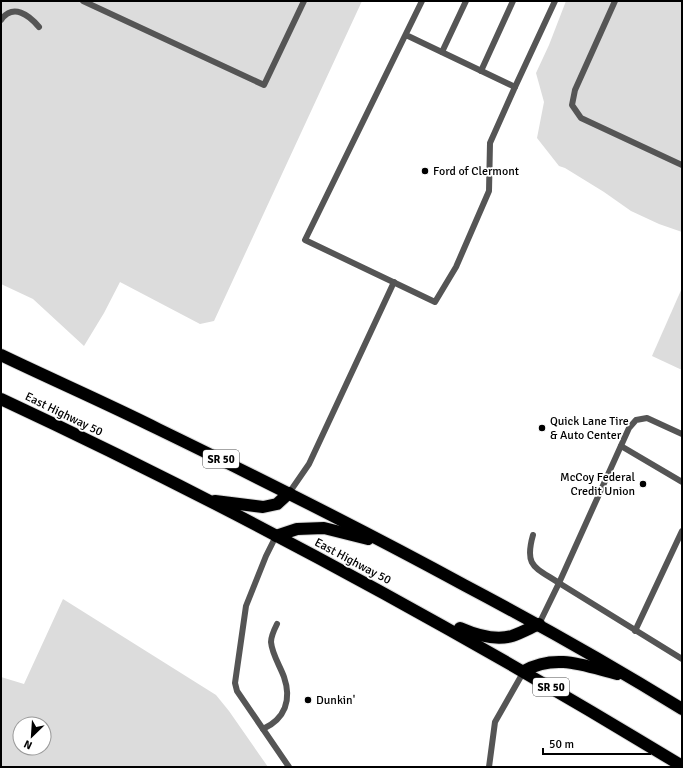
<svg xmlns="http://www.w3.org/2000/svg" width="683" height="768" viewBox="0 0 683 768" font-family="Signika,sans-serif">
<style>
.green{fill:#dcdcdc;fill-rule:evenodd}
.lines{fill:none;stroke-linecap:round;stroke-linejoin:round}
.highway-casing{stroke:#dbdbdb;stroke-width:14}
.lane{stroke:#555;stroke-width:6}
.highway{stroke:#000;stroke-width:12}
.poi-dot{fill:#000;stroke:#fff;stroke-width:1.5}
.labels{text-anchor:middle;stroke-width:3.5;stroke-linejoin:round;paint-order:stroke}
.shield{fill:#fff;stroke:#4c4c4c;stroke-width:1}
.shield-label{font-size:11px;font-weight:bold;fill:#000}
.poi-label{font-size:12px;fill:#000;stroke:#fff;text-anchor:start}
.street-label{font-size:12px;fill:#000;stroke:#fff}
</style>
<rect width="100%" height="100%" fill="#fff"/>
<!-- green -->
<g class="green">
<polygon points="1,1 362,1 214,321 200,324 120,282 104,313 84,346 33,299 1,284"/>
<polygon points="566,1 682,1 682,232 659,224 631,211 604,192 565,168 559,166 537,138 544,102 536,73 549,45"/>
<polygon points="682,288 682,370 652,356"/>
<path d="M 63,599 L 216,695 L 229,711 L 268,767 L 1,767 L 1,677 L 24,684 ZM 20,724 L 44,724 L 44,748 L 20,748 Z"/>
</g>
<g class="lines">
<defs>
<g id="highway">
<path d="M 1,355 C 53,380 106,403 158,429 C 261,479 363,530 464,585 C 538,624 611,665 682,709"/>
<path d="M 1,399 C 235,508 462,632 682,766"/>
<polyline points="215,501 263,507 277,504 289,493"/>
<polyline points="276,536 297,529 324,528 368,539"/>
<path d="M 460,628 C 476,635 495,641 512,636 C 521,633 530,628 539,624"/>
<path d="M 524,671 C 556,653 585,666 617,674"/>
</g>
</defs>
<!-- highway casing -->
<use href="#highway" class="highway-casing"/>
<!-- lane -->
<g class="lane">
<polyline points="83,1 264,85 304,1"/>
<polyline points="615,1 575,90 572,105 581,118 682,165"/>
<path d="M 1,20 C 13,3 29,15 39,27"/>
<polyline points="406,35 515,87 490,143 489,191 456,267 435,302 305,240 422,1"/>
<polyline points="442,52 466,1"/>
<polyline points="481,71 513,1"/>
<polyline points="515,87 555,1"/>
<polyline points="621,446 682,482"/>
<polyline points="289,493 309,464 394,282"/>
<path d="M 533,535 C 524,567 535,567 559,583 L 629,428 L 636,420 L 647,418 L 682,434"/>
<polyline points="276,536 266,556 246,606 235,683 237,691 289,767"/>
<polyline points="539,624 559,583 682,659"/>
<polyline points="635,631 682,531"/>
<path d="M 263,729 C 285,719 292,700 284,677 C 280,666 272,654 271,642 C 271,636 274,630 277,624"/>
<polyline points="489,767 495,722 524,671"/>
</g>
<!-- highway -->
<use href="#highway" class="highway"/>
</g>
<!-- markers -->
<g class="poi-dot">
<circle cx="425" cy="171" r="4"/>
<circle cx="542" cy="428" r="4"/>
<circle cx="643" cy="484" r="4"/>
<circle cx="308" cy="700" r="4"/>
</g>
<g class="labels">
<!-- shield labels -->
<g class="shield">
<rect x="203" y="450" width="36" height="18" rx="3"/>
<rect x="533" y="678" width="36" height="18" rx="3"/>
</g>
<g class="shield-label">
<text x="221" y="463">SR 50</text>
<text x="551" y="691">SR 50</text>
</g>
<!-- poi labels -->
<g class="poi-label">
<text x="433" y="175">Ford of Clermont</text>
<text x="550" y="425">Quick Lane Tire<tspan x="550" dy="14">&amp; Auto Center</tspan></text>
<text x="635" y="481" text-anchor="end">McCoy Federal<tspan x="635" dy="14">Credit Union</tspan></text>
<text x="316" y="704">Dunkin'</text>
</g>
<!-- street labels -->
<g class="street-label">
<text transform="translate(64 414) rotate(26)" y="4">East Highway 50</text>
<text transform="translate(353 561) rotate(28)" y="4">East Highway 50</text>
</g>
</g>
<!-- border -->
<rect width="683" height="768" fill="none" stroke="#000000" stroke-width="4"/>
<!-- north arrow -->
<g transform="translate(32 736) rotate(205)"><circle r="19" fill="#ffffff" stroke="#999999"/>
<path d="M0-3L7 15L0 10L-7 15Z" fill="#000000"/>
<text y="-6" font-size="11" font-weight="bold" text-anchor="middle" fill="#000000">N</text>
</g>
<!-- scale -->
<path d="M543 748v6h107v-6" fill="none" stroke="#000000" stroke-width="2"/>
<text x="549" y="748" font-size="12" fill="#000000" stroke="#ffffff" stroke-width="3" paint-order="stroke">50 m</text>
</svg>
